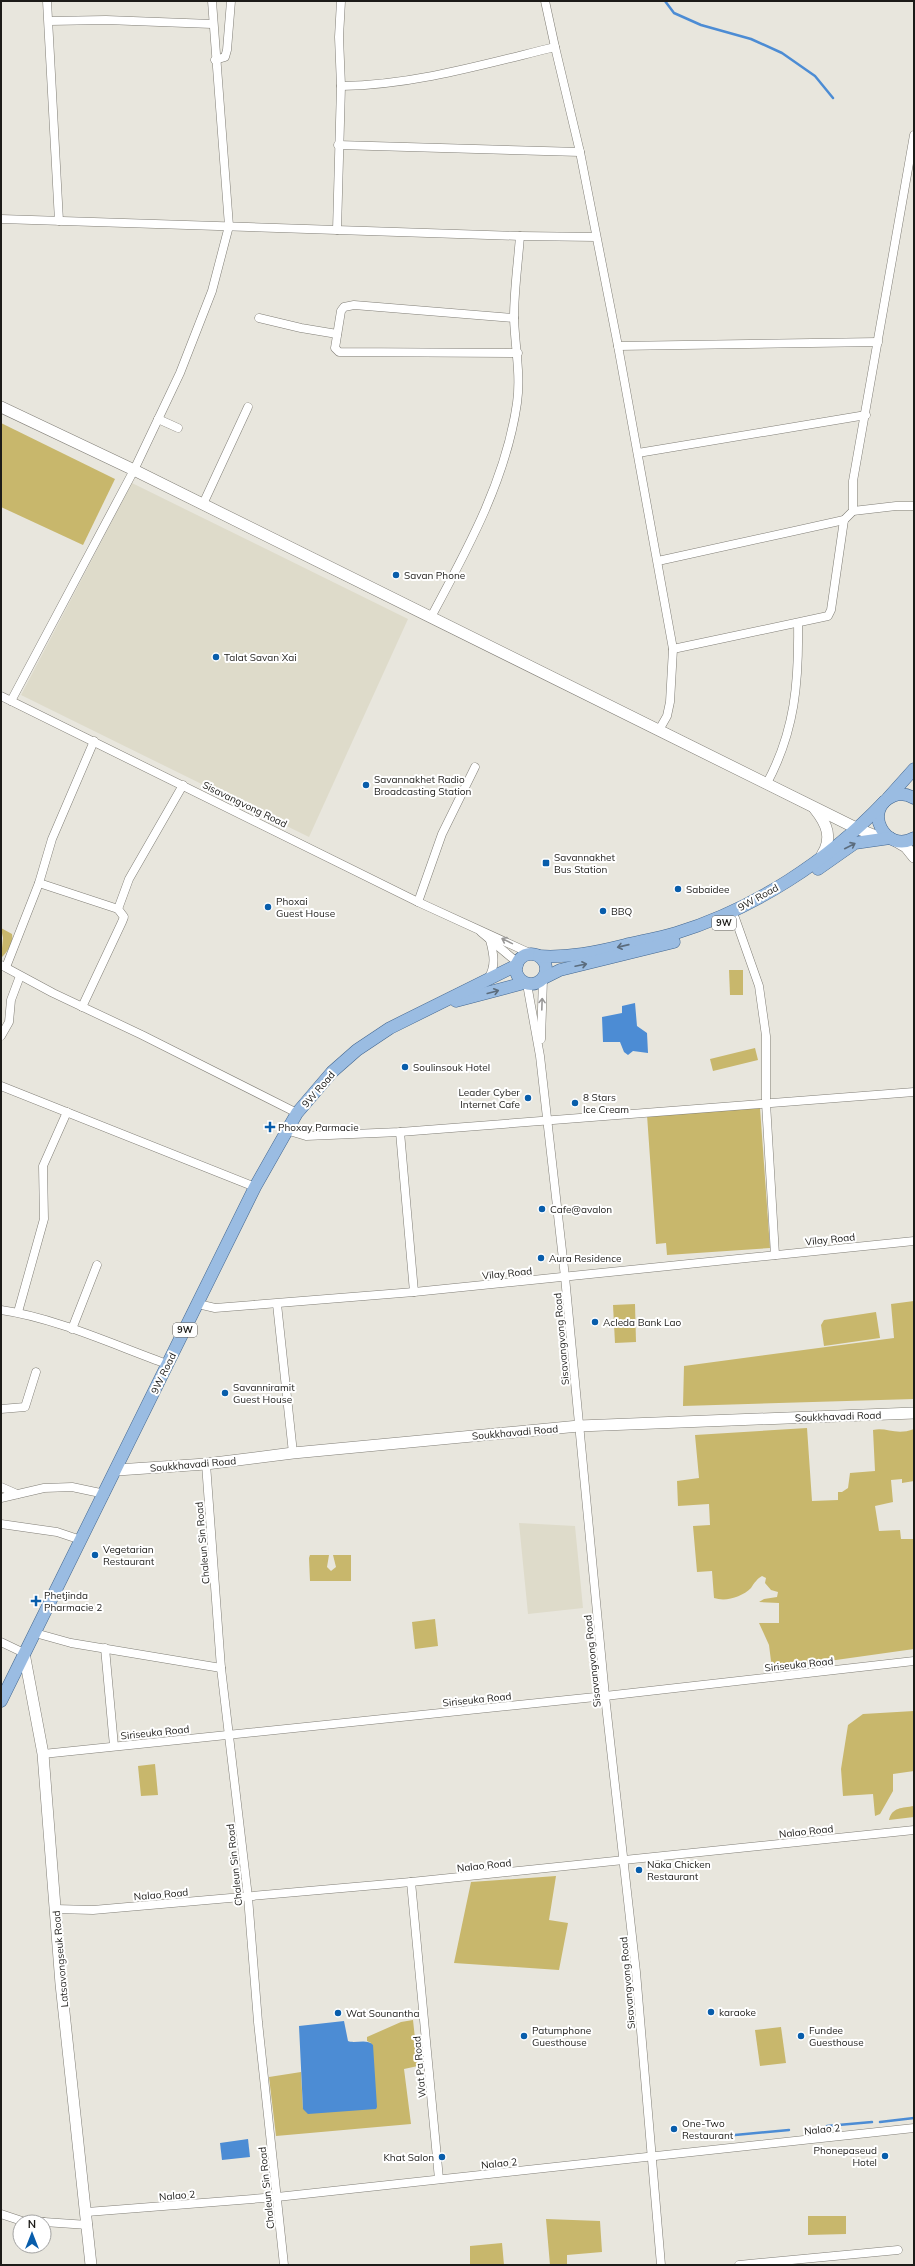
<svg xmlns="http://www.w3.org/2000/svg" width="915" height="2266" viewBox="0 0 915 2266" font-family="Mulish,sans-serif">
<style>
.built{fill:#dedbca}
.green{fill:#c8b76c}
.water{fill:#4c8cd4}
.lines{fill:none;stroke-linecap:round;stroke-linejoin:round}
.stream{stroke:#4c8cd4;stroke-width:2.5}
.street-casing{stroke:#807e76;stroke-width:9}
.secondary-casing{stroke:#807e76;stroke-width:12}
.primary-casing{stroke:#42668f;stroke-width:13}
.street{stroke:#fff;stroke-width:8}
.secondary{stroke:#fff;stroke-width:11}
.primary{stroke:#9abce2;stroke-width:12}
.oneway{stroke:#5b6c7d}
.oneway2{stroke:#999897}
.poi-dot{fill:#085dab;stroke:#fff;stroke-width:1.5}
.labels{text-anchor:middle;stroke-width:4;stroke-linejoin:round;paint-order:stroke}
.shield{fill:#fff;stroke:#605f5d;stroke-width:1}
.shield-label{font-size:9px;font-weight:bold;fill:#1c1b18}
.poi-label{font-size:10px;fill:#1c1b18;stroke:#fff;text-anchor:start}
.street-label{font-size:10px;fill:#1c1b18;stroke:#fff}
</style>
<rect width="100%" height="100%" fill="#e8e6dd"/>
<!-- built -->
<g class="built">
<polygon points="132,483 408,619 309,837 21,695"/>
<polygon points="519,1523 575,1526 583,1608 528,1614"/>
</g>
<!-- green -->
<g class="green">
<polygon points="1,423 115,479 83,545 1,507"/>
<path d="M 1,928 L 12,934 C 14,942 7,953 1,958 L 3,938 Z"/>
<polygon points="729,970 743,970 743,995 730,995"/>
<polygon points="755,1048 758,1060 713,1071 710,1059"/>
<polygon points="760,1108 770,1248 667,1255 666,1243 656,1244 647,1115"/>
<polygon points="914,1301 914,1399 683,1406 684,1366 894,1338 891,1304"/>
<polygon points="635,1304 636,1342 615,1343 613,1305"/>
<polygon points="876,1312 880,1338 824,1346 821,1325 824,1320"/>
<path d="M 807,1428 L 812,1501 L 838,1500 L 838,1492 L 842,1492 L 848,1488 L 850,1473 L 875,1471 L 873,1430 C 887,1427 896,1436 914,1429 L 914,1481 L 902,1483 L 902,1479 L 891,1480 L 893,1502 L 875,1506 L 879,1531 L 900,1530 L 901,1539 L 914,1539 L 914,1649 L 772,1669 L 769,1645 L 759,1623 L 779,1623 L 779,1603 L 759,1602 L 764,1599 L 777,1597 L 778,1592 L 771,1590 L 765,1583 L 766,1578 L 762,1576 C 758,1578 754,1583 751,1588 C 742,1597 726,1602 714,1598 L 712,1571 L 697,1572 L 693,1526 L 710,1525 L 709,1504 L 678,1506 L 677,1481 L 699,1478 L 695,1435 Z"/>
<polygon points="310,1555 329,1555 327,1567 331,1571 336,1567 333,1555 351,1555 351,1581 310,1581 309,1558"/>
<polygon points="435,1619 438,1646 415,1649 412,1622"/>
<polygon points="914,1711 914,1771 893,1774 893,1791 880,1814 875,1816 873,1794 843,1796 841,1769 848,1725 863,1714"/>
<polygon points="155,1764 158,1795 141,1796 138,1766"/>
<path d="M 914,1806 L 914,1817 L 889,1820 C 892,1807 902,1808 914,1806 Z"/>
<polygon points="556,1876 549,1920 568,1923 559,1970 454,1963 471,1882"/>
<polygon points="413,2020 418,2066 404,2069 411,2124 276,2136 269,2077 301,2072 303,2109 371,2043 367,2041 367,2037 401,2022"/>
<polygon points="781,2027 786,2063 760,2066 755,2030"/>
<polygon points="808,2216 846,2216 846,2234 808,2235"/>
<polygon points="546,2219 600,2221 602,2252 567,2255 567,2264 550,2265"/>
<polygon points="502,2243 504,2265 470,2265 470,2246"/>
</g>
<!-- water -->
<g class="water">
<polygon points="635,1003 637,1026 647,1033 648,1053 633,1051 628,1055 624,1052 620,1042 603,1042 602,1017 622,1013 622,1006"/>
<path d="M 344,2021 L 348,2041 C 355,2044 367,2038 373,2045 L 377,2107 L 376,2109 L 308,2114 L 303,2109 L 299,2026 Z"/>
<polygon points="248,2139 250,2157 222,2160 220,2143"/>
</g>
<g class="lines">
<!-- stream -->
<g class="stream">
<polyline points="665,1 674,13 701,25 751,39 782,53 815,76 833,98"/>
<polyline points="880,2122 914,2118"/>
<polyline points="827,2126 872,2122"/>
<polyline points="735,2135 789,2130"/>
</g>
<defs>
<g id="street">
<polyline points="47,1 59,221"/>
<polyline points="545,1 555,47"/>
<polyline points="49,21 106,20 212,24"/>
<polyline points="215,60 225,57 227,50 231,1"/>
<path d="M 341,86 C 414,85 485,64 555,47 L 580,152 L 618,346 L 673,649 L 670,702 L 667,716 L 659,730"/>
<polyline points="338,145 580,152"/>
<polyline points="1,219 520,236 596,237"/>
<polyline points="337,230 341,86 339,37 341,1"/>
<polyline points="259,318 301,328 337,334"/>
<polyline points="514,318 354,305 344,307 341,311 335,348 339,352 518,353"/>
<polyline points="618,346 878,342"/>
<polyline points="158,419 178,428"/>
<polyline points="638,453 866,415"/>
<polyline points="203,504 248,407"/>
<polyline points="853,511 896,506 914,506"/>
<polyline points="658,561 844,520"/>
<path d="M 431,617 C 467,550 506,480 517,403 C 521,375 515,347 514,318 C 514,291 518,263 520,236"/>
<polyline points="673,649 828,616 831,610 844,520 853,511 853,481 914,135"/>
<polyline points="1,696 418,902 534,955"/>
<polyline points="11,701 134,470 180,373 212,291 229,226 212,1"/>
<path d="M 767,783 C 795,731 799,682 798,623"/>
<polyline points="39,883 118,909"/>
<polyline points="418,902 442,834 475,767"/>
<polyline points="735,918 759,986 766,1036 766,1103 775,1255"/>
<polyline points="481,932 518,963"/>
<polyline points="1,965 53,993 142,1035 297,1113"/>
<polyline points="6,967 39,883 52,839 94,741"/>
<path d="M 488,979 C 496,966 494,955 490,940"/>
<polyline points="527,984 540,1056 565,1277 605,1696 636,1972 661,2265"/>
<polyline points="82,1007 122,922 124,917 118,909 129,879 183,785"/>
<polyline points="1,1036 9,1022 11,1000 20,976"/>
<polyline points="541,1039 543,979"/>
<polyline points="1,1086 255,1187"/>
<polyline points="286,1130 306,1136 400,1132 914,1092"/>
<polyline points="400,1132 414,1292"/>
<polyline points="198,1304 215,1308 414,1292 914,1241"/>
<polyline points="277,1304 293,1453"/>
<path d="M 1,1310 C 56,1318 114,1345 167,1364"/>
<polyline points="18,1312 44,1219 43,1166 67,1112"/>
<polyline points="72,1329 97,1265"/>
<polyline points="1,1409 25,1407 36,1372"/>
<polyline points="206,1464 221,1668 248,1897 258,2022 284,2265"/>
<polyline points="1,1487 17,1494"/>
<polyline points="1,1498 44,1488 72,1487 105,1494"/>
<polyline points="1,1524 57,1532 81,1540"/>
<polyline points="35,1633 71,1643 221,1668"/>
<polyline points="1,1642 24,1653"/>
<polyline points="105,1648 114,1746"/>
<polyline points="43,1754 605,1696 914,1661"/>
<polyline points="411,1882 439,2179"/>
<polyline points="55,1909 93,1910 411,1882 914,1830"/>
<polyline points="87,2212 277,2197 914,2128"/>
<polyline points="1,2214 22,2221 44,2222"/>
<polyline points="44,2222 88,2225"/>
<polyline points="739,2265 898,2250"/>
</g>
<g id="secondary">
<polyline points="1,407 134,470 856,828 881,838"/>
<path d="M 815,809 C 827,824 833,838 822,855"/>
<polyline points="894,840 906,847 914,857"/>
<polyline points="117,1470 206,1464 293,1453 579,1426 914,1413"/>
<polyline points="24,1653 43,1754 61,1984 91,2265"/>
</g>
<g id="primary">
<polyline points="888,798 914,769"/>
<path d="M 914,798 C 907,794 900,793 893,796 C 862,809 885,854 914,838"/>
<polyline points="818,869 855,843 890,838"/>
<circle cx="531" cy="969" r="15"/>
<path d="M 539,956 C 568,958 597,952 625,945 C 642,941 659,938 676,933 C 754,909 828,861 884,802"/>
<polyline points="544,978 560,970 674,942"/>
<polyline points="456,1001 524,983"/>
<polyline points="1,1701 255,1187 297,1113 332,1072 357,1050 390,1028 517,965"/>
</g>
</defs>
<!-- street casing -->
<use href="#street" class="street-casing"/>
<!-- secondary casing -->
<use href="#secondary" class="secondary-casing"/>
<!-- primary casing -->
<use href="#primary" class="primary-casing"/>
<!-- street -->
<use href="#street" class="street"/>
<!-- secondary -->
<use href="#secondary" class="secondary"/>
<!-- primary -->
<use href="#primary" class="primary"/>
</g>
<!-- one-way arrows -->
<defs><path id="oneway-shaft" d="M-6 0H5M1.5-3L5.5 0L1.5 3" fill="none" stroke-width="1.6" stroke-linecap="round" stroke-linejoin="round"/></defs>
<g class="oneway">
<use href="#oneway-shaft" transform="translate(850 846) rotate(-27)"/>
<use href="#oneway-shaft" transform="translate(623 946) rotate(167)"/>
<use href="#oneway-shaft" transform="translate(581 965) rotate(-12)"/>
<use href="#oneway-shaft" transform="translate(493 992) rotate(-15)"/>
</g>
<g class="oneway2">
<use href="#oneway-shaft" transform="translate(507 941) rotate(-154)"/>
<use href="#oneway-shaft" transform="translate(542 1004) rotate(-88)"/>
</g>
<!-- markers -->
<g class="poi-dot">
<circle cx="396" cy="575" r="4"/>
<circle cx="216" cy="657" r="4"/>
<circle cx="366" cy="785" r="4"/>
<rect x="542" y="859" width="8" height="8" rx="2"/>
<circle cx="678" cy="889" r="4"/>
<circle cx="268" cy="907" r="4"/>
<circle cx="603" cy="911" r="4"/>
<circle cx="405" cy="1067" r="4"/>
<circle cx="528" cy="1098" r="4"/>
<circle cx="575" cy="1103" r="4"/>
<path d="M268 1121h4v4h4v4h-4v4h-4v-4h-4v-4h4z"/>
<circle cx="542" cy="1209" r="4"/>
<circle cx="541" cy="1258" r="4"/>
<circle cx="595" cy="1322" r="4"/>
<circle cx="225" cy="1393" r="4"/>
<circle cx="95" cy="1555" r="4"/>
<path d="M34 1595h4v4h4v4h-4v4h-4v-4h-4v-4h4z"/>
<circle cx="639" cy="1870" r="4"/>
<circle cx="711" cy="2012" r="4"/>
<circle cx="338" cy="2013" r="4"/>
<circle cx="524" cy="2036" r="4"/>
<circle cx="801" cy="2036" r="4"/>
<circle cx="674" cy="2129" r="4"/>
<circle cx="885" cy="2156" r="4"/>
<circle cx="442" cy="2157" r="4"/>
</g>
<g class="labels">
<!-- shield labels -->
<g class="shield">
<rect x="712" y="916" width="24" height="14" rx="3"/>
<rect x="173" y="1323" width="24" height="14" rx="3"/>
</g>
<g class="shield-label">
<text x="724" y="926">9W</text>
<text x="185" y="1333">9W</text>
</g>
<!-- poi labels -->
<g class="poi-label">
<text x="404" y="579">Savan Phone</text>
<text x="224" y="661">Talat Savan Xai</text>
<text x="374" y="783">Savannakhet Radio<tspan x="374" dy="12">Broadcasting Station</tspan></text>
<text x="554" y="861">Savannakhet<tspan x="554" dy="12">Bus Station</tspan></text>
<text x="686" y="893">Sabaidee</text>
<text x="276" y="905">Phoxai<tspan x="276" dy="12">Guest House</tspan></text>
<text x="611" y="915">BBQ</text>
<text x="413" y="1071">Soulinsouk Hotel</text>
<text x="520" y="1096" text-anchor="end">Leader Cyber<tspan x="520" dy="12">Internet Cafe</tspan></text>
<text x="583" y="1101">8 Stars<tspan x="583" dy="12">Ice Cream</tspan></text>
<text x="278" y="1131">Phoxay Parmacie</text>
<text x="550" y="1213">Cafe@avalon</text>
<text x="549" y="1262">Aura Residence</text>
<text x="603" y="1326">Acleda Bank Lao</text>
<text x="233" y="1391">Savanniramit<tspan x="233" dy="12">Guest House</tspan></text>
<text x="103" y="1553">Vegetarian<tspan x="103" dy="12">Restaurant</tspan></text>
<text x="44" y="1599">Phetjinda<tspan x="44" dy="12">Pharmacie 2</tspan></text>
<text x="647" y="1868">Naka Chicken<tspan x="647" dy="12">Restaurant</tspan></text>
<text x="719" y="2016">karaoke</text>
<text x="346" y="2017">Wat Sounantha</text>
<text x="532" y="2034">Patumphone<tspan x="532" dy="12">Guesthouse</tspan></text>
<text x="809" y="2034">Fundee<tspan x="809" dy="12">Guesthouse</tspan></text>
<text x="682" y="2127">One-Two<tspan x="682" dy="12">Restaurant</tspan></text>
<text x="877" y="2154" text-anchor="end">Phonepaseud<tspan x="877" dy="12">Hotel</tspan></text>
<text x="434" y="2161" text-anchor="end">Khat Salon</text>
</g>
<!-- street labels -->
<g class="street-label">
<text transform="translate(245 804) rotate(26)" y="4">Sisavangvong Road</text>
<text transform="translate(758 897) rotate(-29)" y="4">9W Road</text>
<text transform="translate(318 1089) rotate(-49)" y="4">9W Road</text>
<text transform="translate(830 1239) rotate(-6)" y="4">Vilay Road</text>
<text transform="translate(507 1273) rotate(-6)" y="4">Vilay Road</text>
<text transform="translate(561 1339) rotate(-95)" y="4">Sisavangvong Road</text>
<text transform="translate(163 1373) rotate(-64)" y="4">9W Road</text>
<text transform="translate(838 1416) rotate(-2)" y="4">Soukkhavadi Road</text>
<text transform="translate(515 1432) rotate(-5)" y="4">Soukkhavadi Road</text>
<text transform="translate(193 1464) rotate(-5)" y="4">Soukkhavadi Road</text>
<text transform="translate(202 1543) rotate(-95)" y="4">Chaleun Sin Road</text>
<text transform="translate(592 1661) rotate(-96)" y="4">Sisavangvong Road</text>
<text transform="translate(799 1664) rotate(-6)" y="4">Siriseuka Road</text>
<text transform="translate(477 1699) rotate(-6)" y="4">Siriseuka Road</text>
<text transform="translate(155 1732) rotate(-6)" y="4">Siriseuka Road</text>
<text transform="translate(806 1831) rotate(-6)" y="4">Nalao Road</text>
<text transform="translate(234 1865) rotate(-96)" y="4">Chaleun Sin Road</text>
<text transform="translate(484 1865) rotate(-6)" y="4">Nalao Road</text>
<text transform="translate(161 1894) rotate(-5)" y="4">Nalao Road</text>
<text transform="translate(60 1959) rotate(-95)" y="4">Latsavongseuk Road</text>
<text transform="translate(627 1983) rotate(-95)" y="4">Sisavangvong Road</text>
<text transform="translate(419 2067) rotate(-95)" y="4">Wat Pa Road</text>
<text transform="translate(822 2129) rotate(-6)" y="4">Nalao 2</text>
<text transform="translate(499 2163) rotate(-6)" y="4">Nalao 2</text>
<text transform="translate(266 2188) rotate(-96)" y="4">Chaleun Sin Road</text>
<text transform="translate(177 2195) rotate(-5)" y="4">Nalao 2</text>
</g>
</g>
<!-- border -->
<rect width="915" height="2266" fill="none" stroke="#1c1b18" stroke-width="4"/>
<!-- north arrow -->
<g transform="translate(32 2234)"><circle r="19" fill="#ffffff" stroke="#a4a4a3"/>
<path d="M0-3L7 15L0 10L-7 15Z" fill="#085dab"/>
<text y="-6" font-size="11" font-weight="bold" text-anchor="middle" fill="#1c1b18">N</text>
</g>
</svg>
